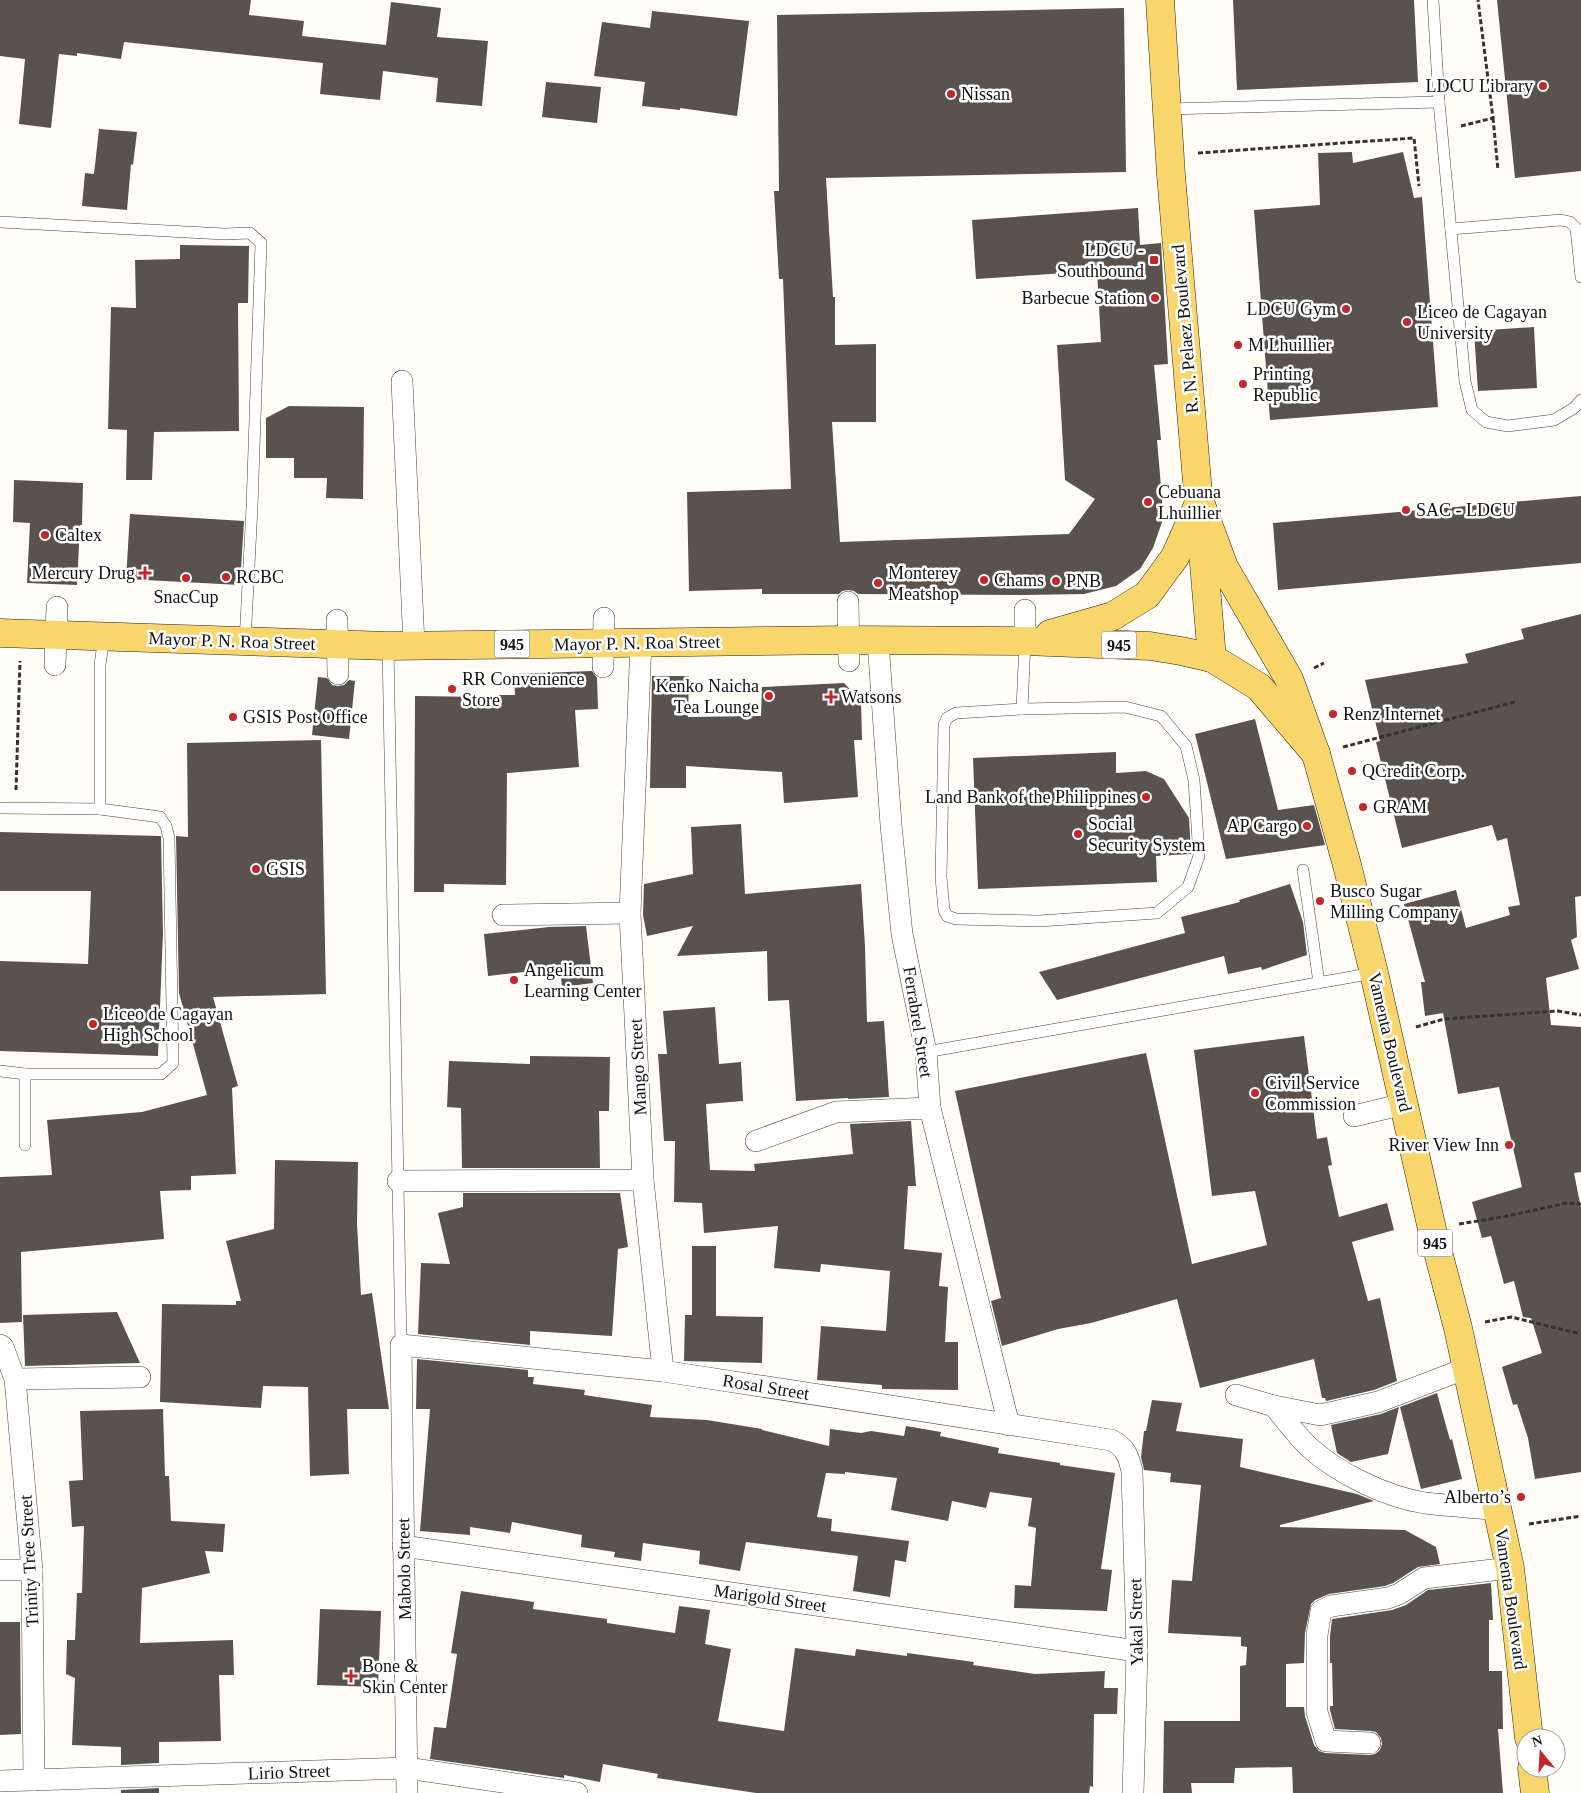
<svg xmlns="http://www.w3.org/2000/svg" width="1581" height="1793" viewBox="0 0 1581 1793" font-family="'Times New Roman',serif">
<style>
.building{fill:#5a524d}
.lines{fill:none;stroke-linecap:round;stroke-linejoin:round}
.lane-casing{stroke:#444;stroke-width:12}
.street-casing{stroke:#444;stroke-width:22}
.primary-casing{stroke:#222;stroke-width:29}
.path{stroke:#333;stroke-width:3;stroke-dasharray:5 2.5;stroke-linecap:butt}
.lane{stroke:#fff;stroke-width:11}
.street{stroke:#fff;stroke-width:21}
.primary{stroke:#f9d66b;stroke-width:28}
.poi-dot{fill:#c4262e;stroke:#fff;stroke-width:2}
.labels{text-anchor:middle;stroke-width:5;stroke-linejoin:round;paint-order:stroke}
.shield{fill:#fff;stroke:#585858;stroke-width:1}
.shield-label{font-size:16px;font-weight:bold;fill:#111}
.poi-label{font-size:18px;fill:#111;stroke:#fff;text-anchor:start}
.street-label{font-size:18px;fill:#111;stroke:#fff}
</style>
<rect width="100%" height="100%" fill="#fffdf5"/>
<!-- building -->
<g class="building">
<polygon points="0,0 251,0 249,15 304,21 302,36 386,45 391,2 441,8 437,37 488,41 482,106 436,102 438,78 383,71 380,100 320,94 323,63 124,42 121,59 77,53 77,56 59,54 51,128 19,124 25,59 0,56"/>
<polygon points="1233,0 1414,0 1418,82 1237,90"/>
<polygon points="1497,0 1581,0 1581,171 1515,178"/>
<polygon points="1124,8 1126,172 826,178 833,297 835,297 835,345 876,344 876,422 832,422 840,542 1069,534 1095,499 1065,480 1057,345 1101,342 1097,271 976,279 972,220 1138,208 1140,245 1161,243 1168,364 1154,365 1161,440 1157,440 1162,498 1162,522 1153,548 1140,569 1116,586 1084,594 1024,595 858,594 854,591 848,590 842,591 839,594 762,594 762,589 689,591 687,492 791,489 783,279 779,279 774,191 779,191 777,15"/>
<polygon points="652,11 749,21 737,116 680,108 680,110 642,106 645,82 594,76 602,22 650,28"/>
<polygon points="546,82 601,87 597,123 542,117"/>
<polygon points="99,129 137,132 133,165 131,164 127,210 82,206 85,173 94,174"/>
<polygon points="1352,152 1353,163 1403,152 1414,198 1422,197 1438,407 1270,420 1254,210 1320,205 1318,153"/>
<polygon points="180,245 249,246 248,303 238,303 239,431 154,432 152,480 126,480 127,430 108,429 111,307 136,308 135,260 180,259"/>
<polygon points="1534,327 1537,388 1478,391 1474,331"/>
<polygon points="289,406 364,407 363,499 326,498 327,478 294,478 294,458 266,458 266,418"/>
<polygon points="14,480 83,483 82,525 80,525 77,585 27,583 30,523 13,522"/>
<polygon points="1581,496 1581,563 1278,590 1273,523"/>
<polygon points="130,514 244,521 240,585 126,579"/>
<polygon points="1581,614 1581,896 1575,897 1577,937 1571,940 1579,969 1546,978 1551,1025 1581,1027 1581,1172 1574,1173 1581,1208 1581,1472 1535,1479 1528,1438 1517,1404 1513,1405 1502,1367 1542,1353 1531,1318 1523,1317 1514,1281 1504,1284 1491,1236 1482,1238 1472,1202 1522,1187 1499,1087 1458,1094 1443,1013 1425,1016 1421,982 1425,982 1404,904 1456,890 1466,928 1510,915 1508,907 1520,905 1507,838 1497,841 1492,825 1402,848 1376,742 1380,741 1365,680 1468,663 1465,654 1524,639 1521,629"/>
<polygon points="592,671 597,678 598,709 575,710 579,767 507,773 506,885 444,884 444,892 414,892 415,696 486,697 486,695 515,695 514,674"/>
<polygon points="652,676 689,676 688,717 761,716 762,687 844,683 861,701 862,740 854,740 858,797 784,803 782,772 686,766 686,788 650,788"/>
<polygon points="318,677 327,678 332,685 338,686 344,685 349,680 355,681 349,739 312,735"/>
<polygon points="1255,719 1278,810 1314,805 1325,845 1226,859 1195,734"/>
<polygon points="321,740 326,994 213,997 238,1086 232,1088 236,1174 191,1176 191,1190 160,1191 164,1239 21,1252 22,1322 0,1323 0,1177 52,1175 47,1120 142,1112 207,1095 179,993 176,836 188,837 187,743"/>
<polygon points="1116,752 1116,773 1146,771 1164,779 1189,818 1191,854 1156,856 1157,882 978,889 973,758"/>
<polygon points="741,824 745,894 861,884 865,946 867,1022 884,1021 889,1097 848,1099 848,1098 796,1101 789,1000 768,1001 767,951 677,956 693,926 647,936 643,915 644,884 693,874 691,827"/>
<polygon points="0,832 161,836 163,934 163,932 158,1056 0,1051 0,961 88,964 91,891 0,891"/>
<polygon points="1290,884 1303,922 1307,955 1262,970 1261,967 1228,974 1224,956 1057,1000 1039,972 1185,933 1181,917 1240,902 1239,900"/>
<polygon points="586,926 593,983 562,987 560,968 488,976 484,934 549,927"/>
<polygon points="715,1007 719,1064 741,1062 743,1101 706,1104 710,1170 755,1171 754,1164 853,1154 850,1124 911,1121 916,1186 908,1186 904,1249 942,1253 939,1286 948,1287 945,1342 958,1342 958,1390 882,1389 882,1385 817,1380 821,1326 886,1331 890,1271 821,1264 820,1272 774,1268 778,1226 704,1233 702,1203 674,1202 675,1141 664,1141 658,1054 667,1054 663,1011"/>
<polygon points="1304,1036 1317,1139 1327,1137 1332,1165 1328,1166 1339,1217 1387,1203 1394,1230 1352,1242 1368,1301 1380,1298 1397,1381 1374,1390 1326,1401 1325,1398 1322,1398 1314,1359 1200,1388 1177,1299 1091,1323 1058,1329 1002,1346 991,1301 1001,1298 955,1091 1146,1053 1192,1264 1267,1245 1255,1191 1212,1196 1194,1050"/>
<polygon points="530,1056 610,1057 609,1111 599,1111 600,1168 462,1168 461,1108 447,1107 449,1061 530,1064"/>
<polygon points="275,1160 358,1162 357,1224 361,1295 372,1293 389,1409 347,1409 349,1474 310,1476 308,1387 263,1386 261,1408 160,1402 162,1304 236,1305 236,1301 241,1301 226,1241 274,1229"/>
<polygon points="463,1193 620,1193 628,1247 618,1249 612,1336 530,1331 530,1345 418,1334 421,1263 450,1264 438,1213 463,1207"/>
<polygon points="692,1246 716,1246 716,1316 763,1317 762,1363 684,1361 685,1315 692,1315"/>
<polygon points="117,1312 140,1363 25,1366 23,1315"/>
<polygon points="417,1359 528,1370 528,1377 534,1377 533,1384 585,1390 584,1395 652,1405 650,1417 707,1420 762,1429 762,1430 829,1446 830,1429 861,1433 871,1431 904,1436 906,1426 941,1432 940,1436 999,1448 998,1453 1060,1463 1060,1465 1115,1473 1101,1569 1112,1570 1107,1611 1014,1608 1015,1585 1031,1586 1036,1528 1028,1526 1032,1498 990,1492 986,1508 952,1501 948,1521 891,1510 897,1478 845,1472 845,1474 826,1473 817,1517 832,1519 831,1531 909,1541 906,1562 895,1560 890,1597 853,1591 858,1556 746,1542 740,1571 699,1564 700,1551 643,1543 641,1561 614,1557 615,1552 581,1547 582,1535 512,1522 510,1533 470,1527 470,1535 420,1531 430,1409 416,1409"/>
<polygon points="1437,1393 1450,1440 1452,1439 1462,1479 1421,1489 1400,1407"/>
<polygon points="1152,1400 1182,1403 1176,1431 1243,1439 1240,1467 1357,1494 1374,1501 1280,1525 1280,1527 1405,1530 1436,1547 1440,1564 1418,1567 1393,1583 1385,1586 1329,1594 1315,1600 1311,1604 1305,1633 1304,1663 1286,1664 1286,1707 1304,1707 1305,1716 1314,1745 1319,1751 1325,1753 1370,1755 1375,1754 1380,1750 1382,1744 1381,1738 1376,1732 1371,1731 1335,1729 1330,1710 1330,1706 1333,1706 1332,1663 1330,1663 1330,1636 1332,1619 1392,1610 1406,1605 1428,1590 1491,1583 1493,1620 1489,1620 1489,1671 1502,1671 1503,1729 1498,1729 1503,1793 1293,1793 1292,1767 1235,1768 1234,1783 1191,1783 1192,1793 1163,1793 1164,1721 1240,1721 1240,1666 1246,1665 1247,1647 1241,1646 1241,1637 1168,1633 1172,1580 1192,1581 1201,1485 1170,1482 1171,1473 1144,1470 1141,1457 1144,1431 1146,1431"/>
<polygon points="1399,1407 1388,1454 1351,1462 1337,1453 1331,1425 1381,1414"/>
<polygon points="163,1409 165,1476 169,1476 171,1521 225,1524 223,1552 205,1551 210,1573 142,1588 140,1643 233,1640 234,1675 219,1675 221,1741 159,1742 159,1763 121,1765 121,1747 72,1745 75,1678 66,1674 67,1640 75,1640 77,1593 82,1593 84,1526 72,1527 69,1481 83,1480 80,1411"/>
<polygon points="461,1591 534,1602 533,1609 607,1619 607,1623 675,1633 679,1606 710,1610 705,1644 731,1649 718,1721 784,1731 795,1648 855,1656 856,1649 907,1656 907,1653 974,1662 973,1665 1035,1674 1105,1671 1104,1688 1118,1688 1117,1714 1094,1714 1093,1787 1090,1786 1089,1793 756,1793 657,1778 658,1774 603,1764 600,1782 564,1775 564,1778 430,1759 434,1727 446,1728 457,1654 451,1653"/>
<polygon points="320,1609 381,1611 378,1687 317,1685"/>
<polygon points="0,1622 20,1622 21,1734 0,1735"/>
<polygon points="159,1788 159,1793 121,1793 121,1790"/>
</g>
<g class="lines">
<defs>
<g id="lane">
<polyline points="1433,0 1439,102 1465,381 1472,410 1486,422 1508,426 1554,420 1574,408 1581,400"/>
<polyline points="1167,109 1439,102"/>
<polyline points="0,222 224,234 250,233 261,243 252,507 245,642"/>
<polyline points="1451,229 1561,220 1570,222 1576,228 1581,277"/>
<polyline points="388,646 401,1345"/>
<polygon points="1125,707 1161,716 1186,746 1194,780 1199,856 1188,887 1157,913 1039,921 956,919 947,916 944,910 941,877 944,725 947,718 956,713 1022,709"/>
<polyline points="1022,709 1025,641"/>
<polyline points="0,808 100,809"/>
<polyline points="1303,870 1319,983"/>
<polyline points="926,1052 1374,973"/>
<polyline points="0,1071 25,1074"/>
<polyline points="25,1145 25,1074 161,1074 173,1063 169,838 166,826 160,817 100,809 100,665 104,636"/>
</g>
<g id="street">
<polyline points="402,381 414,645"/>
<polyline points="848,602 849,661"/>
<polyline points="337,620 338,674"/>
<polyline points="878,641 891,825 902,934 926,1052 930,1108 1009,1425"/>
<polyline points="1025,641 1025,610"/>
<polyline points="641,642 630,913 643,1180 663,1371"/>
<polyline points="55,665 57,607"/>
<polyline points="603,667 604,618"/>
<polyline points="503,915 630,913"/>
<polyline points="1354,1116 1404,1104"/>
<polyline points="756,1141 836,1112 930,1108"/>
<polyline points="398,1181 643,1180"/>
<polyline points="0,1345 3,1347 15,1379 32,1570 34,1780"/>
<polyline points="15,1379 140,1377"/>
<polyline points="1236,1395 1274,1406 1320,1415 1378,1402 1467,1368"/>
<path d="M 1274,1406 C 1285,1419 1296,1435 1309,1447 C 1337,1473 1386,1497 1425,1503 C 1449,1506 1473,1507 1497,1510"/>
<polyline points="403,1546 1137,1651"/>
<polyline points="0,1570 32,1570"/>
<polyline points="1370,1743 1326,1741 1317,1712 1317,1635 1321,1611 1331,1606 1388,1598 1399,1594 1424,1578 1510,1568"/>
<polyline points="0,1781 407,1768 577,1793"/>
<path d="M 407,1793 L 401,1345 L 663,1371 L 1111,1440 C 1125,1446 1129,1457 1132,1471 L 1137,1651 L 1133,1793"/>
</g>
<g id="primary">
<polyline points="1160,0 1171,175 1212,658"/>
<polyline points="1200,502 1224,567 1289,679 1316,754 1347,865 1374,973 1432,1229 1458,1328 1510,1568 1529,1738"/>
<polyline points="0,633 388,646 848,640 1025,641 1150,646 1181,651 1212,658 1259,687 1316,754"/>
<polyline points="1050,634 1113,616 1147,595 1175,557 1199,503"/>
<polyline points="1532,1768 1535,1793"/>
</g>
</defs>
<!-- lane casing -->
<use href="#lane" class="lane-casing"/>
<!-- street casing -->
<use href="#street" class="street-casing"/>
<!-- primary casing -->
<use href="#primary" class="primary-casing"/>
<!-- path -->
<g class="path">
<polyline points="1493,118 1498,170"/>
<polyline points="1461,126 1493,118 1478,0"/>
<polyline points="1198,153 1414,138 1419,186"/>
<polyline points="1314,668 1324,663"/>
<polyline points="1343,747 1515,702"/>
<polyline points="16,790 20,661"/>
<polyline points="1416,1027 1444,1019 1558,1011 1581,1015"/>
<polyline points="1459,1224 1503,1217 1567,1203 1581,1204"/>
<polyline points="1485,1322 1511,1317 1581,1334"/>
<polyline points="1529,1524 1581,1516"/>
</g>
<!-- lane -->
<use href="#lane" class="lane"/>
<!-- street -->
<use href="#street" class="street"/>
<!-- primary -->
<use href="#primary" class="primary"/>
</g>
<!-- markers -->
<g class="poi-dot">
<circle cx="1543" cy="86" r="5"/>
<circle cx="951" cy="94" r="5"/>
<rect x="1149" y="255" width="10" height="10" rx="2.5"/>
<circle cx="1155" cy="298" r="5"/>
<circle cx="1346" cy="309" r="5"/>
<circle cx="1407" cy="322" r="5"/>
<circle cx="1238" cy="345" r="5"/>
<circle cx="1243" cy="384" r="5"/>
<circle cx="1148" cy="502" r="5"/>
<circle cx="1406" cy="510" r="5"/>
<circle cx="45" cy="535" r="5"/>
<path d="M142.5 565.5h5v5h5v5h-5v5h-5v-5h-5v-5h5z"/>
<circle cx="226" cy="577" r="5"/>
<circle cx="186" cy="578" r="5"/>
<circle cx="984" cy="580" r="5"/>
<circle cx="1056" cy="581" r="5"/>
<circle cx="878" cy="583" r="5"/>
<circle cx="452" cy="689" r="5"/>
<circle cx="769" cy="696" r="5"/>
<path d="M828.5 689.5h5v5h5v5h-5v5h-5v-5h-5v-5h5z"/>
<circle cx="1333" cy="714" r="5"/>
<circle cx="233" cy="717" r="5"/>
<circle cx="1352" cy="771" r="5"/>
<circle cx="1146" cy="797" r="5"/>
<circle cx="1363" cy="807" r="5"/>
<circle cx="1307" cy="826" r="5"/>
<circle cx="1078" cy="834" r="5"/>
<circle cx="256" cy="869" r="5"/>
<circle cx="1320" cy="901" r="5"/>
<circle cx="514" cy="980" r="5"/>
<circle cx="93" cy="1024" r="5"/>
<circle cx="1255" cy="1093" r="5"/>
<circle cx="1509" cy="1145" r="5"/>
<circle cx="1521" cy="1497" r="5"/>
<path d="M348.5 1668.5h5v5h5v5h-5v5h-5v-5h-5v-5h5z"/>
</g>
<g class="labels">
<!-- shield labels -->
<g class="shield">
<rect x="494.5" y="630.5" width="35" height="27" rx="4"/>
<rect x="1101.5" y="631.5" width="35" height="27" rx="4"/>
<rect x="1417.5" y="1229.5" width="35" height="27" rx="4"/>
</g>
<g class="shield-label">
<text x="512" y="650">945</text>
<text x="1119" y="651">945</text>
<text x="1435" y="1249">945</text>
</g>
<!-- poi labels -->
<g class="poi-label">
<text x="1533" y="92" text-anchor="end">LDCU Library</text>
<text x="961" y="100">Nissan</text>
<text x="1144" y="256" text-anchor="end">LDCU -<tspan x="1144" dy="21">Southbound</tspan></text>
<text x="1145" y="304" text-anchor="end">Barbecue Station</text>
<text x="1336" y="315" text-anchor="end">LDCU Gym</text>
<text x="1417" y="318">Liceo de Cagayan<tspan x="1417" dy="21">University</tspan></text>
<text x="1248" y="351">M Lhuillier</text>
<text x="1253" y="380">Printing<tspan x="1253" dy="21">Republic</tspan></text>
<text x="1158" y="498">Cebuana<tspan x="1158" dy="21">Lhuillier</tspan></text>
<text x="1416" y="516">SAC - LDCU</text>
<text x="55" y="541">Caltex</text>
<text x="135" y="579" text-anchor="end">Mercury Drug</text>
<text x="888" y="579">Monterey<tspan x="888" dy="21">Meatshop</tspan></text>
<text x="236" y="583">RCBC</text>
<text x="994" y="586">Chams</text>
<text x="1066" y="587">PNB</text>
<text x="186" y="603" text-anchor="middle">SnacCup</text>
<text x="462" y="685">RR Convenience<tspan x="462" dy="21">Store</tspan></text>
<text x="759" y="692" text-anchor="end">Kenko Naicha<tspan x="759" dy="21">Tea Lounge</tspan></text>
<text x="841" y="703">Watsons</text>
<text x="1343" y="720">Renz Internet</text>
<text x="243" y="723">GSIS Post Office</text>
<text x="1362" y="777">QCredit Corp.</text>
<text x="1136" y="803" text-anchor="end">Land Bank of the Philippines</text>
<text x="1373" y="813">GRAM</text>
<text x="1088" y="830">Social<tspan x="1088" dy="21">Security System</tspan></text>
<text x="1297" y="832" text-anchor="end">AP Cargo</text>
<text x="266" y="875">GSIS</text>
<text x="1330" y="897">Busco Sugar<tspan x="1330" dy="21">Milling Company</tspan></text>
<text x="524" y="976">Angelicum<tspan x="524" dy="21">Learning Center</tspan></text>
<text x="103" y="1020">Liceo de Cagayan<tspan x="103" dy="21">High School</tspan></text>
<text x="1265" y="1089">Civil Service<tspan x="1265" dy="21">Commission</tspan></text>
<text x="1499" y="1151" text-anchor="end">River View Inn</text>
<text x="1511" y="1503" text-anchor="end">Alberto’s</text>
<text x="362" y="1672">Bone &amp;<tspan x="362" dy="21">Skin Center</tspan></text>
</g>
<!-- street labels -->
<g class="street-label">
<text transform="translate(1185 329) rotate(-95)" y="6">R. N. Pelaez Boulevard</text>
<text transform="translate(232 641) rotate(2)" y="6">Mayor P. N. Roa Street</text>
<text transform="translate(637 643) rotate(-1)" y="6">Mayor P. N. Roa Street</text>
<text transform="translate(918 1022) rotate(81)" y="6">Ferrabrel Street</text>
<text transform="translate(1390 1042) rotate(77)" y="6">Vamenta Boulevard</text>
<text transform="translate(638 1067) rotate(-93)" y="6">Mango Street</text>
<text transform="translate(766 1387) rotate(9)" y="6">Rosal Street</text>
<text transform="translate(29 1561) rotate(-93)" y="6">Trinity Tree Street</text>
<text transform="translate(404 1569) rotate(-91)" y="6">Mabolo Street</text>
<text transform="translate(770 1598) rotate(8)" y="6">Marigold Street</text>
<text transform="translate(1511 1599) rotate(82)" y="6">Vamenta Boulevard</text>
<text transform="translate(1136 1622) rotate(-91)" y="6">Yakal Street</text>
<text transform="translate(289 1772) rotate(-2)" y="6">Lirio Street</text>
</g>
</g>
<!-- north arrow -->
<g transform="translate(1541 1753) rotate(342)"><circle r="24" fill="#ffffff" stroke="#a0a0a0"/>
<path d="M0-4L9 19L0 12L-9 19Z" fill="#c4262e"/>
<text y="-8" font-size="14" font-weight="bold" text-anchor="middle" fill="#111111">N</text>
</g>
</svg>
